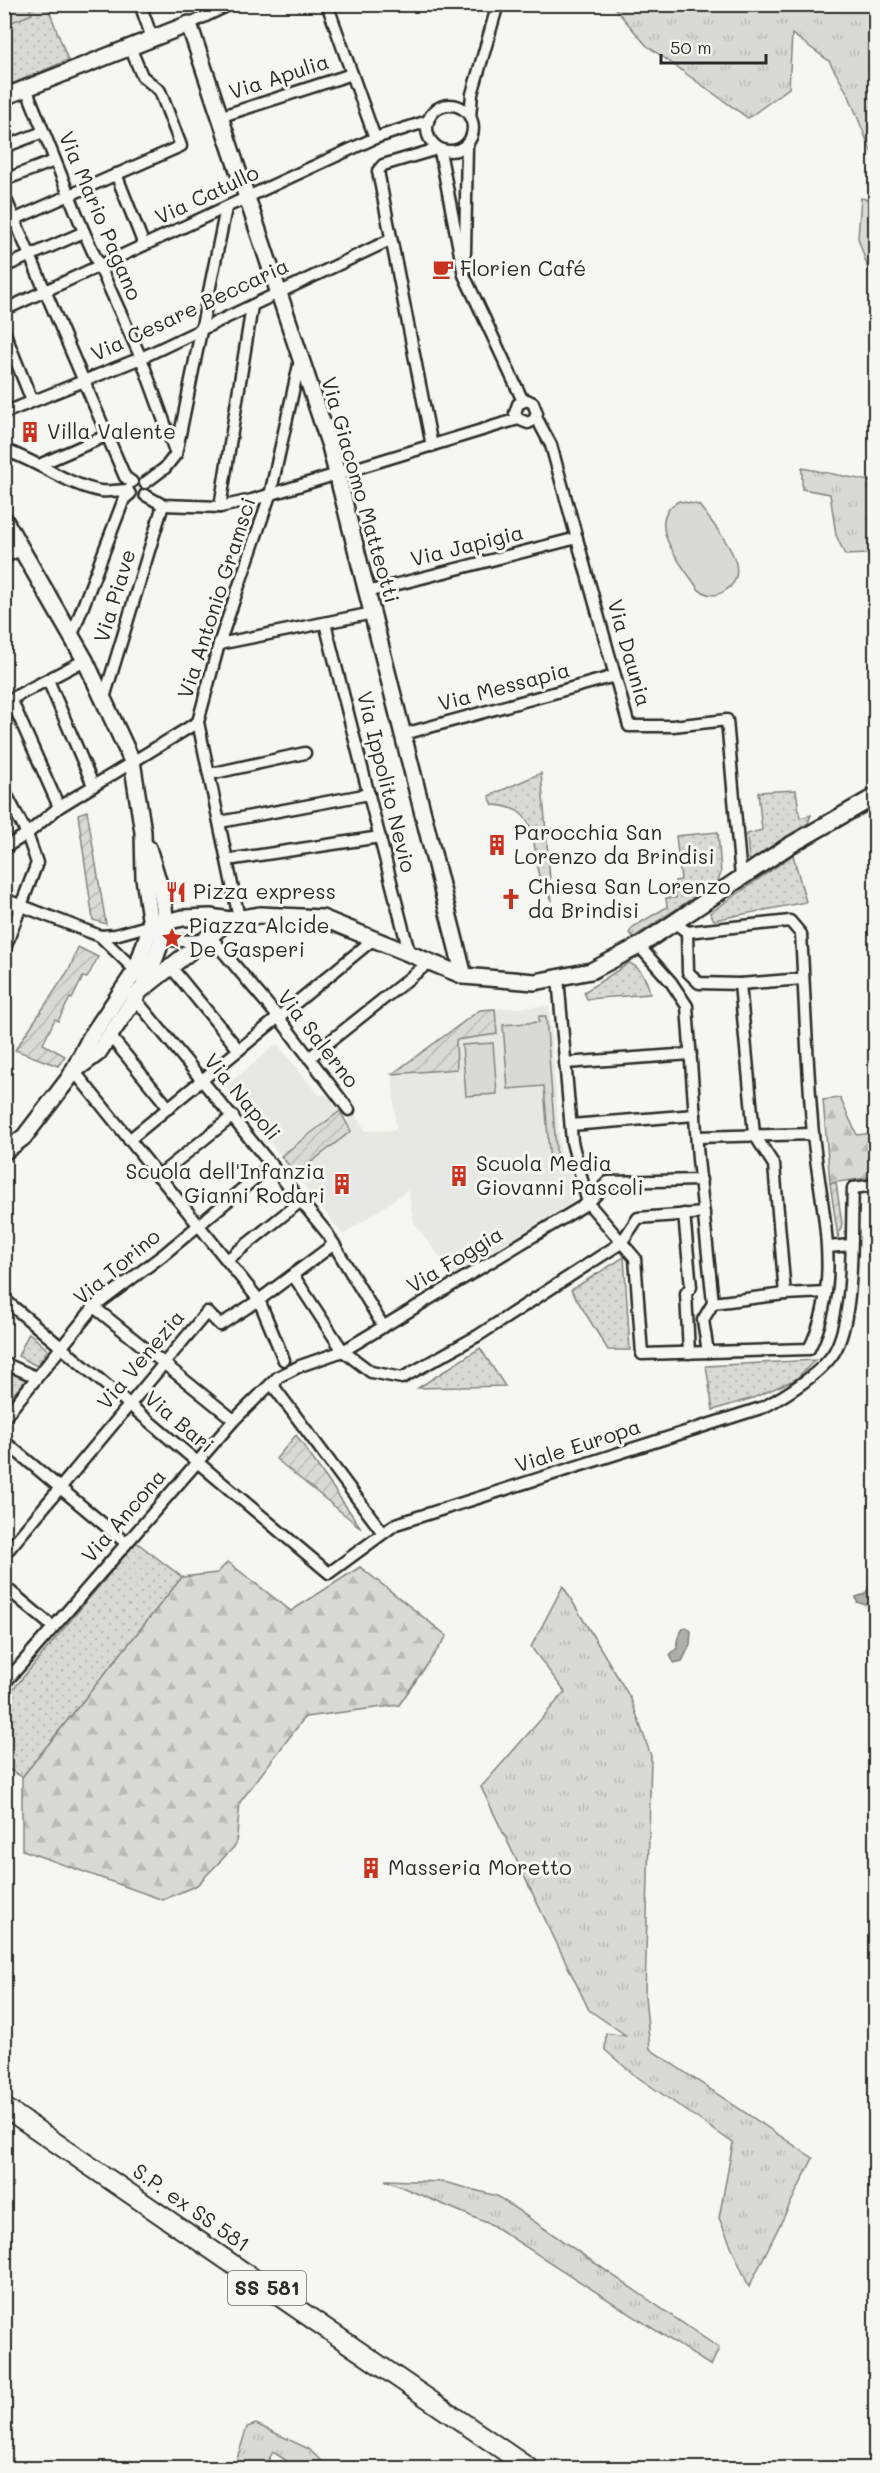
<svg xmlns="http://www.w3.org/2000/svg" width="880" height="2473" viewBox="0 0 880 2473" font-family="Mali,sans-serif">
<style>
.built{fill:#e7e7e3}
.grass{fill:url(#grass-tufts);stroke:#828280;stroke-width:1.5}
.forest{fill:url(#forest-firs);stroke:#828280;stroke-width:1.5}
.park{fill:url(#park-dots);stroke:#828280;stroke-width:1.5}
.garden{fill:url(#garden-furrows);stroke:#828280;stroke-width:1.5}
.pitch{fill:#d9d9d5;stroke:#828280;stroke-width:1.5}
.water{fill:#aeaeab;stroke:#7a7a78;stroke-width:1.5}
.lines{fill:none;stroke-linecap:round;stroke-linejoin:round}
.street-casing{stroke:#2b2b2b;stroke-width:15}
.secondary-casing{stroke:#2b2b2b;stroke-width:20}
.primary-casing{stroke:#2b2b2b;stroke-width:22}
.street{stroke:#f6f6f2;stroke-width:10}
.secondary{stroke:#f6f6f2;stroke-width:15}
.primary{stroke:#f6f6f2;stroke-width:18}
.labels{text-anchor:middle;stroke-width:6;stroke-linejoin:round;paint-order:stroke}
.shield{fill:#f6f6f2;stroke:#686867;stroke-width:1.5}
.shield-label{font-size:20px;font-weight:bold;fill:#2b2b2b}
.street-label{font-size:21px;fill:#2b2b2b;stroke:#f6f6f2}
.poi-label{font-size:21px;fill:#2b2b2b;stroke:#f6f6f2;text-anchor:start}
</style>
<defs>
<pattern id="grass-tufts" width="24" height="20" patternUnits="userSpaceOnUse" patternTransform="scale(1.5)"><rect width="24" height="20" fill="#d9d9d5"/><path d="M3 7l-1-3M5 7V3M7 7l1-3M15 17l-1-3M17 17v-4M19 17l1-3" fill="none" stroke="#babab7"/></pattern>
<pattern id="forest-firs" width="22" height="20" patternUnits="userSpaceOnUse" patternTransform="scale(1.5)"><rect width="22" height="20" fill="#d9d9d5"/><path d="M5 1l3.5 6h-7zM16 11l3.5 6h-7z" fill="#babab7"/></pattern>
<pattern id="park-dots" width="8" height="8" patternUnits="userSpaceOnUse" patternTransform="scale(1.5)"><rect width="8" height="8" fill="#d9d9d5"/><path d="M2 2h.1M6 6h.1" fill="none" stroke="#babab7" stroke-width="1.8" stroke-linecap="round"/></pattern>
<pattern id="garden-furrows" width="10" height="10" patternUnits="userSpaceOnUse" patternTransform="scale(1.5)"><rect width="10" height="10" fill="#d9d9d5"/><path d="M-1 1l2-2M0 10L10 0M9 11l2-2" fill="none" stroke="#babab7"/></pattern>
</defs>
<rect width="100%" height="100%" fill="#f6f6f2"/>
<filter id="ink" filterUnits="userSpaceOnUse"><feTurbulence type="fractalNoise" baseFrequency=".0167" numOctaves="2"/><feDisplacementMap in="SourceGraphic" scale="12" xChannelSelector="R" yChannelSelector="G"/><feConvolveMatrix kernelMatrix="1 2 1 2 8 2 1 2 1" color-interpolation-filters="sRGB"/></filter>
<g filter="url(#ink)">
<!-- built -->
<polygon class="built" points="549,1006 561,1160 571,1159 573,1202 453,1275 414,1223 408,1190 343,1235 226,1086 277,1044 319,1095 327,1095 347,1121 355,1115 366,1131 396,1130 392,1074 480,1010"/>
<!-- grass -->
<g class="grass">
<polygon points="835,4 836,8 844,5 875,5 875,161 849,96 829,61 792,34 789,88 748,118 646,45 612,5"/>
<polygon points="861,198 875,201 875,290 858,238"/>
<polygon points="802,468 875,482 875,550 869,554 845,555 836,535 830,494 802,489"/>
<polygon points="563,1586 631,1699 651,1756 645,1996 650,2049 813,2158 749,2287 719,2218 733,2143 633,2074 605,2050 606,2033 627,2036 589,2010 481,1787 565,1692 531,1647"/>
<polygon points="385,2180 444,2182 497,2196 719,2348 711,2366 492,2225"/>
<polygon points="256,2424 309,2449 328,2468 298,2468 273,2452 264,2468 234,2468 247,2427"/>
</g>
<!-- forest -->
<g class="forest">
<polygon points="840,1098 857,1135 873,1133 875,1131 875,1177 830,1183 823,1100"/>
<polygon points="228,1562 291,1611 360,1567 447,1636 399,1705 305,1717 240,1802 236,1845 197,1885 163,1900 22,1850 22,1777 182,1577 217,1573"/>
</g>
<!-- park -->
<g class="park">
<polygon points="5,5 47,5 68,60 5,87"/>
<path d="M 541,773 L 552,902 C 547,893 540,883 538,872 C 532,839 538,807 493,805 L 489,796 Z"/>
<polygon points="796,790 800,818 811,815 808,823 752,861 749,859 747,834 762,830 758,792"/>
<polygon points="718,832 721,873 718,881 634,937 629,933 633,927 667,907 666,898 676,898 675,881 681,880 676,836"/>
<polygon points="793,855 806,902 714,920 710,913"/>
<path d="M 629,963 C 641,967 648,982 650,994 L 587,999 L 584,992 Z"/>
<polygon points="624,1257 630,1350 608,1350 571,1290"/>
<polygon points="29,1333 48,1350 37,1366 18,1356"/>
<polygon points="480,1348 505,1386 418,1388"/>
<polygon points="815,1360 796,1379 753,1398 713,1410 706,1366"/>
<polygon points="5,1369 26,1380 5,1404"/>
<polygon points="136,1542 182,1577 22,1777 5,1767 5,1699"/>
</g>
<!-- garden -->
<g class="garden">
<polygon points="87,811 106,924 93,920 78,814"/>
<polygon points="78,947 98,957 87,978 83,977 72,999 70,998 58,1021 55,1019 43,1044 65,1056 58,1066 15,1050 70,968"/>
<polygon points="495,1009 497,1034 456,1040 457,1069 392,1074 480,1010"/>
<polygon points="340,1111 351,1131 296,1174 281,1156"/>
<polygon points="830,1183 836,1183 842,1224 838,1238"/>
<polygon points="296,1435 361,1528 276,1459"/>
</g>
<!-- pitch -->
<g class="pitch">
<polygon points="5,4 28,5 32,14 5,25"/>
<path d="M 679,501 L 699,505 C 713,525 757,570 726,590 C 716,597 709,596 699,590 C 684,567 641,521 679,501 Z"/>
<polygon points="539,1016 546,1016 557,1163 550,1164 544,1086 508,1089 503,1025 539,1022"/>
<polygon points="493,1043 497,1094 466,1096 462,1045"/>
</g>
<!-- water -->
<g class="water">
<polygon points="875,1580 875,1599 865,1605 857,1602 856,1597 865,1594 872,1581"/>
<path d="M 686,1627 L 691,1631 L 690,1645 L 682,1661 L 674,1663 L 670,1655 L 677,1648 C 676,1641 679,1630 686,1627 Z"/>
</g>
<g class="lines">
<defs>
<g id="street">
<polyline points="140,4 152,38"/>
<polyline points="327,4 375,138"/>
<polyline points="189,24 231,4"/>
<polyline points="26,88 84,232 141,358 176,454"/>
<circle cx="450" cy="128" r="23"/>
<polyline points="219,117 352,74"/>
<polyline points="470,117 472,94 498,4"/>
<polyline points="4,147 43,132"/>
<polyline points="440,151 464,275 523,401"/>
<polyline points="116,174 144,245"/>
<polyline points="4,180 54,161"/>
<polyline points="4,195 125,477 132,482"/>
<polyline points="4,224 181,146 160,91 142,76 130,47"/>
<polyline points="465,253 467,144"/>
<polyline points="4,267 84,232"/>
<polyline points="4,310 375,138 428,121"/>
<polyline points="4,331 32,401"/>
<polyline points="4,413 141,358 390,240"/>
<polyline points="536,417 551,445 629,726 673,726 727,720 741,877"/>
<polyline points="432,446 378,171 383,165 437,149"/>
<path d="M 4,450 C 38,461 65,484 100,491 C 109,492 119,490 128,490"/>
<polyline points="39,465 108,435"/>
<polyline points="145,483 165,468 176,454 226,208"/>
<polyline points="145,495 163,505 220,507 252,500 518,419 528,423 534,420 537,413 533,403 527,400 518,404 515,413 518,419"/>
<polyline points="220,507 252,306"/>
<polyline points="4,558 21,549"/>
<polyline points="367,592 577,538"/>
<polyline points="325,623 409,952"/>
<polyline points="72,635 124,499 130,494"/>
<polyline points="219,644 373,613"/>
<polyline points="48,680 93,785"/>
<polyline points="104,698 163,505"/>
<polyline points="11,699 59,807"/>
<polyline points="5,702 85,660"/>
<polyline points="404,734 615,676"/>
<polyline points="210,774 305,753"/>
<polyline points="4,790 27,834 37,863 4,951"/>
<polyline points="220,822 369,794"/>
<polyline points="4,848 27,834 59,807 198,722"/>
<polyline points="227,860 380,837"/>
<polyline points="4,899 100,936 139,974"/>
<polyline points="239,918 198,722 219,644 270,495 300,360"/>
<polyline points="687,932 688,972 699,983 740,984 803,979"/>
<polyline points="100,936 115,935 151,925 160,939 180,941 203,940"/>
<polyline points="210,936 279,1018 349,1110"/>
<polyline points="639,946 671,982 687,1006 698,1159 713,1303 703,1320 708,1352"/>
<polyline points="170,966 239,1050"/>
<path d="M 558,977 L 572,1142 L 588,1203 L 635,1258 L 642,1354 L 809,1349 C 844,1281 820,1205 813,1134 C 807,1067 805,1000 801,934 L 790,921 L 687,932 L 674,922"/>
<polyline points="740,984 754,1134 774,1165 785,1294"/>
<polyline points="132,995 327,1233 383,1326"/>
<polyline points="111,1037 169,1108"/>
<polyline points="309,1058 431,961"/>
<polyline points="565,1063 691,1054"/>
<polyline points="74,1071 259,1300 284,1360"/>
<polyline points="571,1125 695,1115"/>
<polyline points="697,1137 813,1134"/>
<polyline points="129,1140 375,938"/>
<polyline points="158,1176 233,1116"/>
<polyline points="684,1214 691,1287 686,1293 689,1353"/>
<polyline points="828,1247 851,1245"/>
<polyline points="227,1260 301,1201"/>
<polyline points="293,1275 343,1351 371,1372 402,1378 479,1335 621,1243 638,1218 704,1213"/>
<path d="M 4,1299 L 329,1573 L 396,1524 L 764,1407 C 786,1395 825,1371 836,1349 C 855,1311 851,1233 853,1188 L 876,1185"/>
<polyline points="713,1303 785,1294 826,1292"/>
<polyline points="94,1307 234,1420"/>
<polyline points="4,1363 36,1377"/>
<polyline points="277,1378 274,1387 383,1533"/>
<polyline points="4,1418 94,1307 163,1255 272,1164"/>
<polyline points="4,1441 126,1543"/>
<polyline points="4,1555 207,1312 220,1325 259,1300 334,1244"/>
<polyline points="4,1586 53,1627"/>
<polyline points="4,1684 234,1420 278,1377 300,1366 343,1351 588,1203 608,1182 701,1180"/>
</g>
<g id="secondary">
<polyline points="4,97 189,24 330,446 464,976"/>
<polyline points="4,519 85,660 132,761 143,832 144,878 151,925 136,970 90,1038 70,1077 24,1137 4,1152"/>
<polyline points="151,925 183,918 210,917 230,920 260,915 322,918 464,976 535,982 591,971 639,946 787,847 876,796"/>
<path d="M 144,984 C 152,967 164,940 165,921 C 165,898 155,871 148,848"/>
<polyline points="74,1071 98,1053 140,991 230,920"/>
</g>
<polyline id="primary" points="4,2107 529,2468"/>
</defs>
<!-- street casing -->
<use href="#street" class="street-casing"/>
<!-- secondary casing -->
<use href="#secondary" class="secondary-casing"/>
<!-- primary casing -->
<use href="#primary" class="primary-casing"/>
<!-- street -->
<use href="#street" class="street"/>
<!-- secondary -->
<use href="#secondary" class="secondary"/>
<!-- primary -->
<use href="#primary" class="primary"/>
</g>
</g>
<!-- icons -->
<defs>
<symbol id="cafe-bare" viewBox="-9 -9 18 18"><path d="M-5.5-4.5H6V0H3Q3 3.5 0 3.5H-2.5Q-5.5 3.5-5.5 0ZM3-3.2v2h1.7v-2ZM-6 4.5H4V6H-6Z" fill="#c8321e" stroke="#f6f6f2" stroke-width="2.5" paint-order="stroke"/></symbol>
<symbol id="building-bare" viewBox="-9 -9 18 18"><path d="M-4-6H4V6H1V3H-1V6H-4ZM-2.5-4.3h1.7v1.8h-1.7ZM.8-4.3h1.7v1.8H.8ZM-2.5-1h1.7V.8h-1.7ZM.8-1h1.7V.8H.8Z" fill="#c8321e" stroke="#f6f6f2" stroke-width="2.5" paint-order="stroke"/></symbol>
<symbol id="restaurant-bare" viewBox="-9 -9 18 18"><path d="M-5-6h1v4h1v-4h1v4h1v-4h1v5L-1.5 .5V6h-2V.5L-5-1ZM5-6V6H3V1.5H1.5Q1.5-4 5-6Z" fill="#c8321e" stroke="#f6f6f2" stroke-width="2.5" paint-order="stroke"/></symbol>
<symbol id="church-bare" viewBox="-9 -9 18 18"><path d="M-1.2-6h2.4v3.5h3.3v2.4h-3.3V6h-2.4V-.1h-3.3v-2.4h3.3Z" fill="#c8321e" stroke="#f6f6f2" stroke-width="2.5" paint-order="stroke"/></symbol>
<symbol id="sight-bare" viewBox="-9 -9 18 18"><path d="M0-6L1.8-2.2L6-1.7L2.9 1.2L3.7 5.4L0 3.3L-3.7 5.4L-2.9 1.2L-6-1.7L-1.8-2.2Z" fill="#c8321e" stroke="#f6f6f2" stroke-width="2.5" paint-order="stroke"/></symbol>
</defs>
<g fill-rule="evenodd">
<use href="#cafe-bare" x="428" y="254" width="30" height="30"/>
<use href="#building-bare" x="15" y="417" width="30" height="30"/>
<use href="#building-bare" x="482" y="830" width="30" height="30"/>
<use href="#restaurant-bare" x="161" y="877" width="30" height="30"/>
<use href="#church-bare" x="496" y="884" width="30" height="30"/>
<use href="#sight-bare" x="157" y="923" width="30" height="30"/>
<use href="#building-bare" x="444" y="1161" width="30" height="30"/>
<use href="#building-bare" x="327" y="1169" width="30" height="30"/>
<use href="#building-bare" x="356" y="1853" width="30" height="30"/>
</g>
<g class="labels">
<!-- shield labels -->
<rect class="shield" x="228" y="2271" width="78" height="34" rx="4.5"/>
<g class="shield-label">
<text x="267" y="2295">SS 581</text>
</g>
<!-- street labels -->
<g class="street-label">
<text transform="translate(279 77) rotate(-18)" y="7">Via Apulia</text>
<text transform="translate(207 195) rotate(-25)" y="7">Via Catullo</text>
<text transform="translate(100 216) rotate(67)" y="7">Via Mario Pagano</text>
<text transform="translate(190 310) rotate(-25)" y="7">Via Cesare Beccaria</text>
<text transform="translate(360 490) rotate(74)" y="7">Via Giacomo Matteotti</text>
<text transform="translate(467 546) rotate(-14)" y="7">Via Japigia</text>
<text transform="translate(115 596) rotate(-73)" y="7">Via Piave</text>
<text transform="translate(217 598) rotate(-72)" y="7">Via Antonio Gramsci</text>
<text transform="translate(629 653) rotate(74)" y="7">Via Daunia</text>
<text transform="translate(504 687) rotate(-15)" y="7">Via Messapia</text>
<text transform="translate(386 782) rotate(76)" y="7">Via Ippolito Nevio</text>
<text transform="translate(318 1039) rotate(52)" y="7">Via Salerno</text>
<text transform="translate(242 1097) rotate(50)" y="7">Via Napoli</text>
<text transform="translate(455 1260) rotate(-31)" y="7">Via Foggia</text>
<text transform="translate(117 1267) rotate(-40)" y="7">Via Torino</text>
<text transform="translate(141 1360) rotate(-50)" y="7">Via Venezia</text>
<text transform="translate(179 1422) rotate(40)" y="7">Via Bari</text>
<text transform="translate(578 1446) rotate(-18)" y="7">Viale Europa</text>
<text transform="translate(124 1516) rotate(-49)" y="7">Via Ancona</text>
<text transform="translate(191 2208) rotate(35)" y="7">S.P. ex SS 581</text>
</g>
<!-- poi labels -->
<g class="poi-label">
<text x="460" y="276">Florien Café</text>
<text x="47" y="439">Villa Valente</text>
<text x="514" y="840">Parocchia San<tspan x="514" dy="24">Lorenzo da Brindisi</tspan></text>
<text x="528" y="894">Chiesa San Lorenzo<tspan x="528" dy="24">da Brindisi</tspan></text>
<text x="193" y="899">Pizza express</text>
<text x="189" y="933">Piazza Alcide<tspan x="189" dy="24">De Gasperi</tspan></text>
<text x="476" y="1171">Scuola Media<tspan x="476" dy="24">Giovanni Pascoli</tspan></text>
<text x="325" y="1179" text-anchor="end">Scuola dell'Infanzia<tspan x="325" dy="24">Gianni Rodari</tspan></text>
<text x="388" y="1875">Masseria Moretto</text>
</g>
</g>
<!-- margin -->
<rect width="880" height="2473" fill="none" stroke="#f6f6f2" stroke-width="24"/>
<rect x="12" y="12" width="856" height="2449" fill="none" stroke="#2b2b2b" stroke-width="2" filter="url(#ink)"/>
<!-- scale -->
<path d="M661 54v9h105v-9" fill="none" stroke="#2b2b2b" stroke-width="3"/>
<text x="670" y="54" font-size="18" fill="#2b2b2b" stroke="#f6f6f2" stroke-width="4.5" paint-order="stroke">50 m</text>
</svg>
